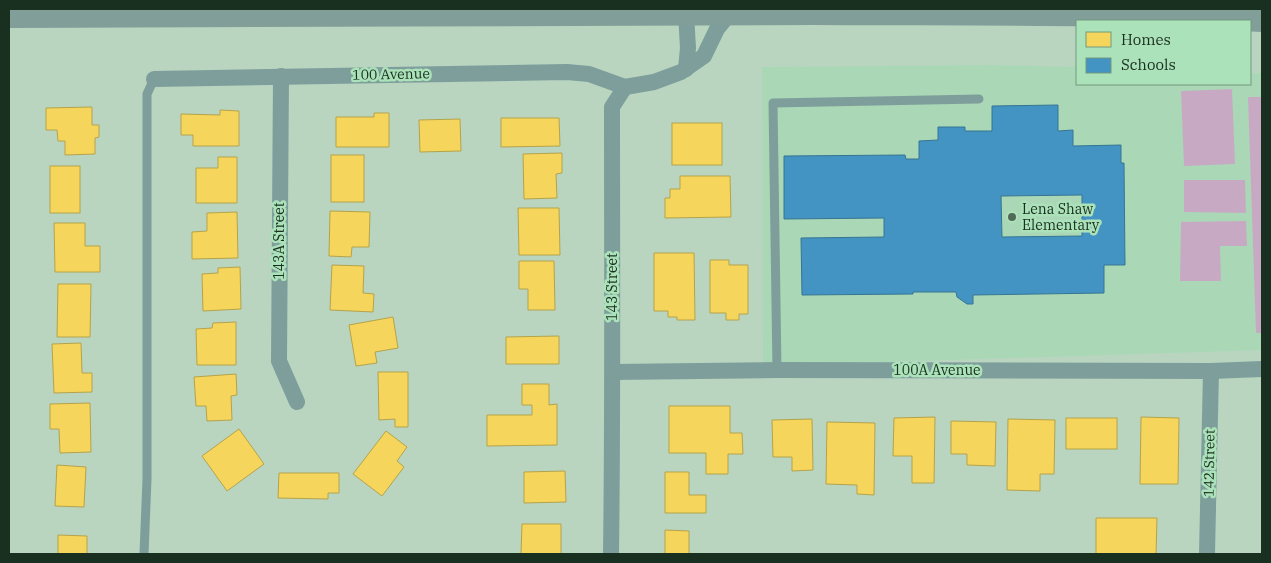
<svg xmlns="http://www.w3.org/2000/svg" width="1271" height="563" viewBox="0 0 1271 563" font-family="'IBM Plex Serif',serif">
<style>
.built{fill:#aad8b6}
.green{fill:#c8a9c4}
.homes{fill:#f6d55c;stroke:#b4a34a}
.schools{fill:#4393c3;stroke:#367592;fill-rule:evenodd}
.lines{fill:none;stroke-linecap:round;stroke-linejoin:round}
.service{stroke:#7e9e9c;stroke-width:9}
.minor{stroke:#7e9e9c;stroke-width:16}
.secondary{stroke:#819e99;stroke-width:24}
.poi-dot{fill:#516957;stroke:#ace2ba;stroke-width:2}
.labels{text-anchor:middle;stroke-width:5;stroke-linejoin:round;paint-order:stroke}
.street-label{font-size:14px;fill:#192f1f;stroke:#ace2ba}
.poi-label{font-size:14px;fill:#192f1f;stroke:#ace2ba;text-anchor:start}
</style>
<rect width="100%" height="100%" fill="#b9d5c0"/>
<!-- built -->
<polygon class="built" points="991,65 1077,67 1077,84 1250,84 1250,73 1262,73 1262,350 763,366 762,67"/>
<!-- green -->
<g class="green">
<polygon points="1232,89 1235,164 1184,166 1181,91"/>
<polygon points="1248,97 1262,97 1262,333 1256,333"/>
<polygon points="1184,180 1245,180 1246,213 1184,212"/>
<polygon points="1246,221 1247,246 1220,246 1221,281 1180,281 1181,222"/>
</g>
<!-- homes -->
<g class="homes">
<polygon points="92,107 92,125 99,125 99,137 95,138 95,154 65,155 65,141 58,141 57,130 46,130 46,108"/>
<polygon points="220,110 239,111 239,146 193,146 193,135 181,135 181,114 220,115"/>
<polygon points="374,113 389,113 389,147 336,147 336,117 374,117"/>
<polygon points="501,118 559,118 560,146 501,147"/>
<polygon points="460,119 461,151 420,152 419,120"/>
<rect x="672" y="123" width="50" height="42"/>
<polygon points="562,153 562,173 556,174 557,198 524,199 523,154"/>
<rect x="331" y="155" width="33" height="47"/>
<polygon points="218,157 237,157 237,203 196,203 196,168 218,168"/>
<rect x="50" y="166" width="30" height="47"/>
<polygon points="680,176 730,176 731,217 665,218 665,198 670,198 670,189 680,189"/>
<polygon points="518,208 559,208 560,255 519,255"/>
<polygon points="330,211 370,212 369,247 352,247 351,257 329,256"/>
<polygon points="237,212 238,258 192,259 192,232 207,231 207,213"/>
<polygon points="54,223 85,223 85,246 100,246 100,272 55,272"/>
<polygon points="654,253 694,253 695,320 677,320 677,317 668,317 668,311 654,311"/>
<polygon points="710,260 729,260 729,265 748,265 748,314 739,314 739,320 726,320 726,313 710,313"/>
<polygon points="519,261 554,261 555,310 528,310 528,289 519,289"/>
<polygon points="332,265 364,266 363,293 374,294 373,312 330,310"/>
<polygon points="240,267 241,309 203,311 202,274 218,273 218,268"/>
<polygon points="58,284 91,284 90,337 57,337"/>
<polygon points="393,317 398,348 375,352 377,363 356,366 349,325"/>
<polygon points="236,322 236,365 197,365 196,329 212,328 213,323"/>
<polygon points="559,336 559,364 506,364 506,337"/>
<polygon points="81,343 82,373 92,373 92,392 54,393 52,344"/>
<polygon points="378,372 408,372 408,427 395,427 395,419 379,420"/>
<polygon points="236,374 237,395 231,396 232,420 207,421 206,406 196,406 194,377"/>
<polygon points="522,384 549,384 549,405 557,404 557,445 487,446 487,415 532,415 532,405 522,405"/>
<polygon points="90,403 91,452 60,453 59,429 50,429 50,404"/>
<polygon points="669,406 730,406 730,433 742,433 743,454 728,454 728,474 706,474 706,453 669,453"/>
<polygon points="935,417 934,483 912,483 912,456 893,456 894,418"/>
<polygon points="1141,417 1179,418 1178,484 1140,484"/>
<rect x="1066" y="418" width="51" height="31"/>
<polygon points="812,419 813,470 792,471 792,457 773,457 772,420"/>
<polygon points="1008,419 1055,420 1054,474 1040,474 1040,491 1007,490"/>
<polygon points="951,421 996,422 995,466 967,465 967,454 951,454"/>
<polygon points="827,422 875,423 874,495 857,494 857,485 826,484"/>
<polygon points="239,429 264,464 227,491 202,456"/>
<polygon points="386,431 407,447 397,461 404,467 382,496 353,474"/>
<polygon points="57,465 86,467 84,507 55,506"/>
<polygon points="565,471 566,502 524,503 524,472"/>
<polygon points="665,472 689,472 689,495 706,495 706,513 665,513"/>
<polygon points="279,473 339,473 339,493 328,493 328,499 278,498"/>
<polygon points="1096,518 1157,518 1156,554 1096,554"/>
<polygon points="522,524 561,524 561,554 521,554"/>
<polygon points="665,530 689,531 689,554 665,554"/>
<polygon points="58,535 87,536 87,554 58,554"/>
</g>
<!-- schools -->
<path class="schools" d="M 1058,105 L 1058,131 L 1073,130 L 1073,146 L 1121,145 L 1121,163 L 1124,163 L 1125,265 L 1104,265 L 1104,293 L 973,295 L 973,304 L 967,304 L 957,297 L 956,292 L 913,292 L 913,294 L 802,295 L 801,238 L 884,237 L 884,218 L 784,219 L 784,156 L 905,155 L 906,159 L 919,159 L 919,141 L 938,140 L 938,127 L 965,127 L 965,131 L 992,131 L 992,106 ZM 1082,195 L 1082,236 L 1002,237 L 1001,196 Z"/>
<g class="lines">
<!-- service -->
<g class="service">
<polyline points="777,370 773,103 979,99"/>
<polyline points="144,554 147,479 147,94 154,79"/>
</g>
<!-- minor -->
<g class="minor">
<polyline points="686,69 688,48 686,13 689,9"/>
<polyline points="281,76 279,361 297,402"/>
<polyline points="154,79 567,72 589,74 625,87"/>
<polyline points="613,372 777,370 1211,371 1262,369"/>
<path d="M 611,554 C 613,405 612,256 612,107 L 625,87 L 654,82 L 681,72 L 704,56 L 717,29 L 730,13"/>
<polyline points="1207,554 1211,371"/>
</g>
<!-- secondary -->
<path class="secondary" d="M 9,16 C 278,16 546,13 815,13 C 964,14 1113,12 1262,20"/>
</g>
<!-- markers -->
<circle class="poi-dot" cx="1012" cy="217" r="5"/>
<g class="labels">
<!-- street labels -->
<g class="street-label">
<text transform="translate(391 74) rotate(-1)" y="5">100 Avenue</text>
<text transform="translate(279 241) rotate(-90)" y="5">143A Street</text>
<text transform="translate(612 287) rotate(-90)" y="5">143 Street</text>
<text x="937" y="375">100A Avenue</text>
<text transform="translate(1209 463) rotate(-89)" y="5">142 Street</text>
</g>
<!-- poi labels -->
<g class="poi-label">
<text x="1022" y="214">Lena Shaw<tspan x="1022" dy="16">Elementary</tspan></text>
</g>
</g>
<!-- border -->
<rect width="1271" height="563" fill="none" stroke="#192f1f" stroke-width="20"/>
<!-- legend -->
<rect x="1076" y="20" width="175" height="65" fill="#ace2ba" stroke="#719a7c"/>
<rect x="1086" y="32" width="25" height="15" fill="#f6d55c" stroke="#719a7c"/>
<text x="1121" y="45" font-size="15" fill="#192f1f">Homes</text>
<rect x="1086" y="58" width="25" height="15" fill="#4393c3" stroke="#719a7c"/>
<text x="1121" y="70" font-size="15" fill="#192f1f">Schools</text>
</svg>
